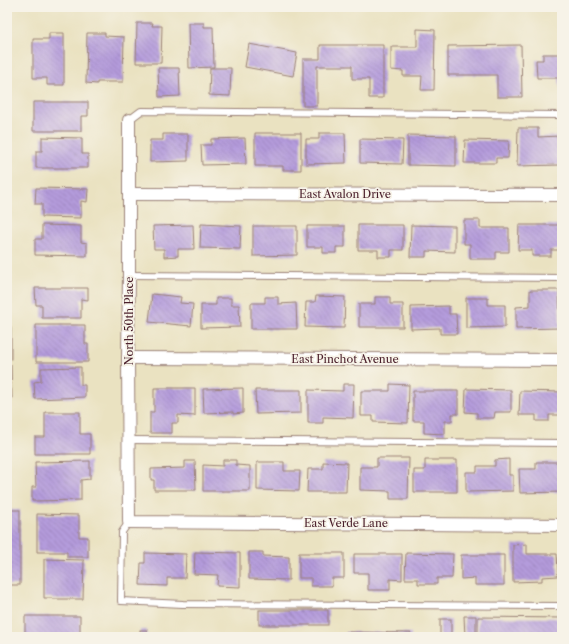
<svg xmlns="http://www.w3.org/2000/svg" width="569" height="644" viewBox="0 0 569 644" font-family="'Libre Caslon Text',serif">
<style>
.building{fill:url(#building-back-hatch)}
.lines{fill:none;stroke-linecap:round;stroke-linejoin:round}
.lane-casing{stroke:#9a8076;stroke-width:8}
.street-casing{stroke:#9a8076;stroke-width:14}
.lane{stroke:#fff;stroke-width:6}
.street{stroke:#fff;stroke-width:12}
.labels{text-anchor:middle;stroke-width:3.5;stroke-linejoin:round;paint-order:stroke}
.street-label{font-size:11px;fill:#4a1f2b;stroke:#f7f3e8}
</style>
<defs>
<pattern id="building-back-hatch" width="6" height="6" patternUnits="userSpaceOnUse"><rect width="6" height="6" fill="#b49bdc"/><path d="M-1 5l2 2M0 0l6 6M5-1l2 2" fill="none" stroke="#947eb3"/></pattern>
</defs>
<rect width="100%" height="100%" fill="#f7f3e8"/>
<filter id="ink" filterUnits="userSpaceOnUse"><feTurbulence type="fractalNoise" baseFrequency=".025" numOctaves="2"/><feDisplacementMap in="SourceGraphic" scale="8" xChannelSelector="R" yChannelSelector="G"/><feConvolveMatrix kernelMatrix="1 2 1 2 8 2 1 2 1" color-interpolation-filters="sRGB"/></filter>
<filter id="wash" filterUnits="userSpaceOnUse"><feTurbulence type="fractalNoise" baseFrequency=".012" numOctaves="4" result="noise"/><feDisplacementMap in="SourceGraphic" scale="16" xChannelSelector="R" yChannelSelector="G"/><feGaussianBlur stdDeviation="0.9" result="paint"/><feColorMatrix in="noise" values="0 0 0 0 0 0 0 0 0 0 0 0 0 0 0 0 0 1.4 0 .05"/><feComposite in="paint" operator="in"/></filter>
<g filter="url(#wash)">
<rect width="100%" height="100%" fill="#eae2c1"/>
<g id="blocks">
<!-- building -->
<g class="building">
<polygon points="137,23 153,23 152,26 162,26 161,63 136,63"/>
<polygon points="188,23 204,23 204,27 213,27 214,67 189,68"/>
<polygon points="417,29 435,30 434,90 421,90 422,76 403,76 403,71 391,70 391,47 417,47"/>
<polygon points="49,33 64,33 64,85 47,85 47,78 33,78 33,39 49,39"/>
<polygon points="87,33 105,33 105,36 124,37 123,82 97,82 97,84 86,83"/>
<polygon points="249,44 297,53 293,76 245,67"/>
<polygon points="320,45 383,45 383,98 369,98 369,79 352,79 352,66 317,66 317,106 303,106 303,59 320,59"/>
<polygon points="521,45 522,97 497,97 497,75 448,75 448,46"/>
<polygon points="543,54 562,54 562,88 560,88 559,78 537,78 536,60 543,60"/>
<polygon points="158,68 179,68 180,96 159,97"/>
<polygon points="210,68 231,68 230,96 209,95"/>
<polygon points="33,102 88,102 88,116 81,116 81,131 33,131"/>
<polygon points="518,128 538,128 538,137 560,136 560,165 517,166"/>
<polygon points="255,133 301,133 301,170 283,170 283,166 255,166"/>
<polygon points="319,133 345,133 346,163 306,164 306,139 319,139"/>
<polygon points="163,134 188,134 188,161 150,162 150,140 163,140"/>
<polygon points="408,135 456,136 456,166 408,165"/>
<polygon points="42,137 82,138 82,154 88,154 88,168 36,168 36,151 42,151"/>
<polygon points="245,138 246,164 202,165 201,145 211,145 211,139"/>
<polygon points="360,139 403,140 402,164 360,163"/>
<polygon points="465,140 509,141 508,158 496,158 496,163 464,163"/>
<polygon points="36,188 88,189 87,202 81,201 81,218 42,217 42,204 35,204"/>
<polygon points="464,220 480,220 480,228 509,228 509,252 496,252 496,259 470,259 470,244 464,244"/>
<polygon points="201,224 241,226 240,249 200,248"/>
<polygon points="42,225 81,226 81,242 87,243 87,256 35,255 35,239 42,239"/>
<polygon points="193,225 194,249 178,249 178,256 164,257 164,249 154,249 153,226"/>
<polygon points="358,225 403,225 403,250 391,250 391,257 378,257 378,250 358,250"/>
<polygon points="411,225 455,226 455,252 426,251 426,257 410,257"/>
<polygon points="519,225 560,225 559,250 551,250 551,256 532,256 532,250 518,250"/>
<polygon points="253,226 297,226 297,255 253,256"/>
<polygon points="307,226 345,226 345,247 336,247 336,253 323,253 323,247 307,247"/>
<polygon points="35,288 88,288 88,300 81,299 81,318 42,318 42,305 36,305"/>
<polygon points="530,290 559,290 560,328 516,329 516,307 530,306"/>
<polygon points="152,294 181,297 180,303 193,304 191,326 149,322"/>
<polygon points="316,296 345,297 344,328 305,327 306,302 315,302"/>
<polygon points="265,297 278,297 278,304 296,303 297,329 251,329 251,303 265,303"/>
<polygon points="375,297 390,297 390,304 403,304 403,327 359,327 359,304 375,304"/>
<polygon points="216,298 231,298 231,305 239,305 240,327 201,328 201,305 216,305"/>
<polygon points="466,298 488,298 488,305 505,305 505,327 466,328"/>
<polygon points="449,306 449,314 456,314 457,334 440,334 440,328 411,329 411,307"/>
<polygon points="36,325 85,325 85,344 88,344 88,362 36,362"/>
<rect x="7" y="327" width="4" height="32"/>
<polygon points="7,365 11,365 12,398 7,398"/>
<polygon points="81,367 81,385 85,385 85,397 35,399 34,382 41,381 41,368"/>
<polygon points="343,384 354,384 353,418 323,417 323,423 308,423 308,390 343,391"/>
<polygon points="390,384 409,385 408,423 373,422 373,416 361,416 361,391 390,391"/>
<polygon points="154,388 195,388 195,416 178,415 178,423 172,423 172,433 150,433 150,412 154,412"/>
<polygon points="243,388 243,413 233,414 233,412 204,413 203,389"/>
<polygon points="466,389 511,390 511,412 495,412 494,418 477,418 477,413 465,412"/>
<polygon points="255,390 301,390 301,413 256,414"/>
<polygon points="413,391 458,391 458,414 452,414 452,421 445,421 445,434 424,433 424,421 413,421"/>
<polygon points="520,391 562,392 562,415 549,415 549,421 536,421 536,415 519,415"/>
<polygon points="45,412 80,412 80,434 90,434 90,454 35,454 35,437 45,437"/>
<polygon points="377,458 409,458 408,499 390,499 390,491 360,490 360,467 377,467"/>
<polygon points="509,459 509,475 513,475 513,491 466,492 466,472 477,472 477,466 495,466 495,460"/>
<polygon points="223,460 236,460 236,465 250,466 250,491 203,491 203,465 223,466"/>
<polygon points="425,460 457,460 457,492 414,492 414,470 425,470"/>
<polygon points="90,461 90,479 81,480 81,500 32,501 32,487 36,487 35,462"/>
<polygon points="185,461 195,461 196,490 154,490 154,480 151,480 151,469 185,468"/>
<polygon points="257,462 284,462 284,471 300,471 299,491 257,490"/>
<polygon points="323,462 347,463 346,492 307,492 308,469 323,469"/>
<polygon points="536,462 562,462 562,492 520,493 519,469 536,469"/>
<rect x="9" y="510" width="11" height="75"/>
<polygon points="37,514 79,515 79,537 88,537 88,557 67,557 67,552 37,552"/>
<polygon points="527,544 527,554 557,554 558,576 542,577 542,581 513,582 513,545"/>
<polygon points="195,552 240,553 240,587 217,586 218,575 194,574"/>
<polygon points="249,552 263,552 263,556 289,557 289,580 249,579"/>
<polygon points="145,553 186,554 185,578 167,578 167,586 140,585 141,563 145,563"/>
<polygon points="299,553 344,553 344,578 332,578 332,586 311,586 311,578 299,578"/>
<polygon points="406,553 453,554 452,578 437,578 437,584 418,584 418,579 405,579"/>
<polygon points="354,554 402,554 402,580 390,579 390,590 368,590 368,573 354,573"/>
<polygon points="461,555 504,555 504,585 475,585 475,578 461,579"/>
<polygon points="44,559 84,560 83,599 52,599 52,598 44,598"/>
<rect x="259" y="610" width="69" height="15"/>
<polygon points="25,616 80,616 80,636 78,637 25,637"/>
<polygon points="464,616 476,616 476,637 465,637"/>
<polygon points="478,617 562,618 562,637 478,637"/>
<rect x="440" y="619" width="11" height="18"/>
<rect x="140" y="630" width="7" height="7"/>
<polygon points="346,632 411,633 411,637 346,637"/>
</g>
</g>
</g>
<g filter="url(#ink)">
<use href="#blocks" fill-opacity="0" stroke="#9a8076" stroke-width="1"/>
<g class="lines">
<defs>
<g id="lane">
<polyline points="129,120 141,111 562,115"/>
<polyline points="129,275 562,278"/>
<polyline points="129,440 562,443"/>
<polyline points="129,522 122,532 121,601 183,604 562,606"/>
</g>
<g id="street">
<polyline points="129,120 129,275 128,358 129,522 562,525"/>
<polyline points="129,194 562,195"/>
<polyline points="128,358 562,360"/>
</g>
</defs>
<!-- lane casing -->
<use href="#lane" class="lane-casing"/>
<!-- street casing -->
<use href="#street" class="street-casing"/>
<!-- lane -->
<use href="#lane" class="lane"/>
<!-- street -->
<use href="#street" class="street"/>
</g>
</g>
<g class="labels">
<!-- street labels -->
<g class="street-label">
<text x="345" y="198">East Avalon Drive</text>
<text transform="translate(129 321) rotate(-90)" y="4">North 50th Place</text>
<text x="345" y="363">East Pinchot Avenue</text>
<text x="346" y="527">East Verde Lane</text>
</g>
</g>
<!-- margin -->
<rect width="569" height="644" fill="none" stroke="#f7f3e8" stroke-width="24"/>
</svg>
